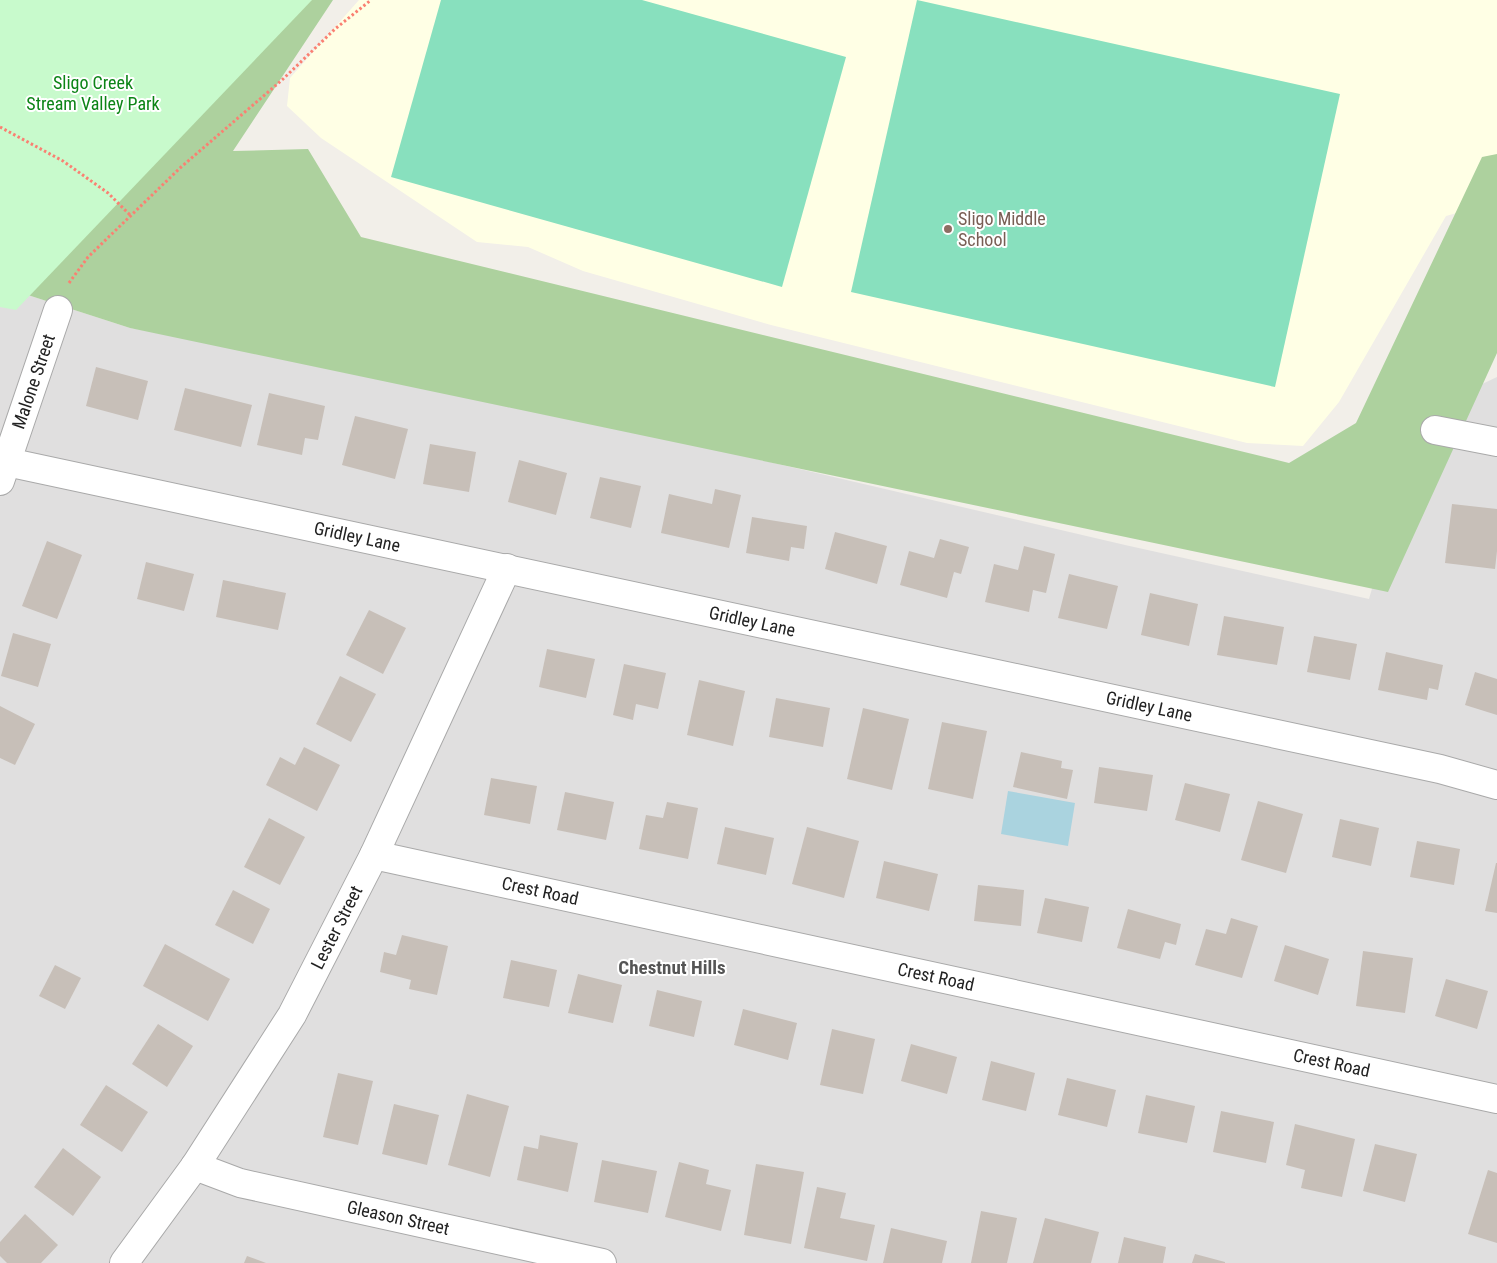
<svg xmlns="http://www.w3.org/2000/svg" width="1497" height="1263" viewBox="0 0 1497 1263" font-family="'Roboto Condensed',sans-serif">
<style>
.residential{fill:#e0dfdf}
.education{fill:#ffffe5}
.forest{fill:#add19e}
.park{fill:#c8facc}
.pitch{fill:#88e0be}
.water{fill:#aad3df}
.building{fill:#c7bfb8}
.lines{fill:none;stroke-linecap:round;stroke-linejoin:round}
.minor-casing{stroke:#a9a9a9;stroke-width:30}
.path{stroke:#fa8072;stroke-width:3;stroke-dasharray:2.5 2.5;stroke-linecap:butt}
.minor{stroke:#fff;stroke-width:28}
.education-dot{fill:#8d6e63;stroke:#fff;stroke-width:2}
.labels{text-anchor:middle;stroke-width:4;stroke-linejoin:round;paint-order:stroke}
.park-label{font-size:18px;fill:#0c8416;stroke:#fff}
.education-label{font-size:18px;fill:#785e54;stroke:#fff;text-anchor:start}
.street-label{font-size:18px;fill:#222;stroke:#fff}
.neighbourhood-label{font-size:19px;font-weight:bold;fill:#555;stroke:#fff}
</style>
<rect width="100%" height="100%" fill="#f2efe9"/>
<!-- residential -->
<polygon class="residential" points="0,286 130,328 336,361 1125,545 1369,599 1423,412 1497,377 1497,1263 0,1263"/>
<!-- education -->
<polygon class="education" points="359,0 1497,0 1497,199 1489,204 1446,216 1339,402 1303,446 1247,443 771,325 583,271 528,247 477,242 321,138 287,106 290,78"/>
<!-- forest -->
<polygon class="forest" points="0,0 333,0 233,151 308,149 361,237 1289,463 1356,423 1482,157 1497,154 1497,353 1388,592 130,328 0,286"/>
<!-- park -->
<polygon class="park" points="0,0 312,0 16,310 0,307"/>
<!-- pitch -->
<g class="pitch">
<polygon points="441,0 642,0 846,57 782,287 391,177"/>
<polygon points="917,0 1340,94 1275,387 851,292"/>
</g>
<!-- water -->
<polygon class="water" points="1008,791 1075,803 1068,846 1001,834"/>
<!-- building -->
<g class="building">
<polygon points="96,367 148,381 138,420 86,406"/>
<polygon points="185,388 252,405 241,447 174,430"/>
<polygon points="269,393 325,406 318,440 305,438 302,455 257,445"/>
<polygon points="355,416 408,429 395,479 342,465"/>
<polygon points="430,444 476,452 469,492 423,484"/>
<polygon points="519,460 567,473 556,515 508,502"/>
<polygon points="600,477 641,486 631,528 590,518"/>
<polygon points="715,489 741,495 729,548 661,533 669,494 712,504"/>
<polygon points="1452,504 1497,509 1497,551 1495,569 1445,563"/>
<polygon points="752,517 807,526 804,549 791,547 789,561 746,553"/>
<polygon points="835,532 887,546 877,584 825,569"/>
<polygon points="940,539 969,547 961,574 954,572 947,598 900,585 909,551 934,558"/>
<polygon points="47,541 82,555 57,619 22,606"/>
<polygon points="1024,546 1055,554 1046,593 1033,590 1029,612 985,602 994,564 1018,570"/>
<polygon points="146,562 194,574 184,611 137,599"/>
<polygon points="1069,574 1118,586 1107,629 1058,618"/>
<polygon points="223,580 286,593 278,630 216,617"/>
<polygon points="1150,593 1198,604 1189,646 1141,635"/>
<polygon points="369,610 406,628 383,674 346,655"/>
<polygon points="1224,616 1284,627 1277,665 1217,655"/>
<polygon points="13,633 51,644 38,687 1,676"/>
<polygon points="1314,636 1357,644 1350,680 1307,672"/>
<polygon points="547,649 595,659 586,698 539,687"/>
<polygon points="1386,652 1443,665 1438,690 1429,688 1427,700 1378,690"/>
<polygon points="624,664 666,673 658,709 636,704 633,720 613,715"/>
<polygon points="1475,672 1497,679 1497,715 1465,705"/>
<polygon points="340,676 376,694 351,742 316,724"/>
<polygon points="699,680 745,691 733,746 687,735"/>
<polygon points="776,698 830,708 823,747 769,737"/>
<polygon points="0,706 35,724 15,765 0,758"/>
<polygon points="863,708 909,719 892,790 847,779"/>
<polygon points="942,722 987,731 973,799 928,789"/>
<polygon points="304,747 340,765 317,811 266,785 280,757 295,765"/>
<polygon points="1021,752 1062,761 1061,768 1073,770 1067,799 1013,787"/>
<polygon points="1099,767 1153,775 1147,811 1094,803"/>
<polygon points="491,778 537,786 530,824 484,815"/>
<polygon points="1185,783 1230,794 1220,832 1175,820"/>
<polygon points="565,792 614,802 606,840 557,830"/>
<polygon points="1258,801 1303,814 1286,873 1241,860"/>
<polygon points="667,802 698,808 688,859 639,849 646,815 663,818"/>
<polygon points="269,818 305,837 280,885 244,867"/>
<polygon points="1340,819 1379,828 1371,866 1332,857"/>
<polygon points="725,827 774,838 766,875 717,864"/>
<polygon points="807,827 859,841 844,898 792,884"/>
<polygon points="1417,841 1460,849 1454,885 1410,877"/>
<polygon points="884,861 938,874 929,911 876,898"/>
<polygon points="1496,863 1497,863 1497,913 1485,911"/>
<polygon points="978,885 1024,890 1021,926 974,921"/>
<polygon points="233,890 270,909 253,944 215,925"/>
<polygon points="1045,898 1089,907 1082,942 1037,933"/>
<polygon points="1128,909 1181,924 1176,945 1165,942 1160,959 1117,948"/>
<polygon points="1231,918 1258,926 1242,978 1195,965 1206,929 1226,934"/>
<polygon points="402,935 448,946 437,995 409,989 411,980 380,972 384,952 396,955"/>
<polygon points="165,944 230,979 208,1021 143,986"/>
<polygon points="1285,945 1329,959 1318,995 1274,981"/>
<polygon points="1363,951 1413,958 1405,1013 1356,1006"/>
<polygon points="511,960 557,970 549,1007 503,998"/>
<polygon points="55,965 81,978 65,1009 39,996"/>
<polygon points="578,974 622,985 613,1023 568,1013"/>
<polygon points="1446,979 1488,991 1477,1029 1435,1016"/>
<polygon points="657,990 702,1001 694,1037 649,1026"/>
<polygon points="743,1009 797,1023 788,1060 734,1045"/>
<polygon points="158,1024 193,1046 167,1087 132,1064"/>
<polygon points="832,1029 875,1039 863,1094 820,1085"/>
<polygon points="911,1044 957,1057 947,1094 901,1081"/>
<polygon points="991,1061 1035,1073 1026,1111 982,1100"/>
<polygon points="338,1073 373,1081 358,1145 323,1137"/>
<polygon points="1067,1078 1116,1090 1107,1127 1058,1115"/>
<polygon points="106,1085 148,1112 122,1152 80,1125"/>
<polygon points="467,1094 509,1106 490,1177 448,1165"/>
<polygon points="1146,1095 1195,1106 1187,1143 1138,1133"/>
<polygon points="394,1104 439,1115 427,1165 382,1154"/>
<polygon points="1221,1111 1274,1122 1266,1163 1213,1152"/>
<polygon points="1295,1124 1355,1139 1342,1197 1301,1188 1305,1170 1286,1165"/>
<polygon points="540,1135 578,1143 568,1192 517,1180 524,1146 538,1149"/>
<polygon points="1375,1144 1417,1154 1405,1202 1363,1191"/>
<polygon points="63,1148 101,1177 73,1216 34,1187"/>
<polygon points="602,1160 657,1171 648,1213 594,1202"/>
<polygon points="679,1162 709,1170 706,1184 731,1190 721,1231 665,1217"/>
<polygon points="756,1164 804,1172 791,1244 744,1235"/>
<polygon points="1488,1170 1497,1173 1497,1243 1468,1234"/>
<polygon points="817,1187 846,1193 840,1218 875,1225 867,1261 804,1248"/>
<polygon points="981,1211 1017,1218 1007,1263 971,1263"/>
<polygon points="25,1214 58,1245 41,1263 7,1263 0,1256 0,1242"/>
<polygon points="1045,1218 1099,1232 1091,1263 1033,1263"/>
<polygon points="891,1228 947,1241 942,1263 883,1263"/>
<polygon points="1124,1237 1166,1247 1163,1263 1118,1263"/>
<polygon points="1195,1254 1225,1262 1225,1263 1192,1263"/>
<polygon points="247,1256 266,1263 244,1263"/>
</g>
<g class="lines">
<defs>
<g id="minor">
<polyline points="1435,430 1497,442"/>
<path id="s1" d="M 7,462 L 1440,769 L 1497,785"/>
<path id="s2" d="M 0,481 L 58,310"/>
<path id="s3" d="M 374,855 L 1497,1099"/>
<path id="s4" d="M 195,1166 L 240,1183 L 602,1263"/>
<path id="s5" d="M 124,1263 L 195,1166 L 292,1015 L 374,855 L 507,568"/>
</g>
</defs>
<!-- minor casing -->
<use href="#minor" class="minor-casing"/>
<!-- path -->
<g class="path">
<polyline points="0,127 63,161 108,193 131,216"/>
<polyline points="69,283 88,257 180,168 282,80 335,29 371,0"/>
</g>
<!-- minor -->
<use href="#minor" class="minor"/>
</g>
<!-- markers -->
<circle class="education-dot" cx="948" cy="229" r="5"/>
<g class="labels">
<!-- park labels -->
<g class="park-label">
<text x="93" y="89">Sligo Creek<tspan x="93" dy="21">Stream Valley Park</tspan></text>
</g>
<!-- education labels -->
<g class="education-label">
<text x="958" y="225">Sligo Middle<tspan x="958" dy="21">School</tspan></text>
</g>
<!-- street labels -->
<g class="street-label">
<text dy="6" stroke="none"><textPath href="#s2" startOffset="105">Malone Street</textPath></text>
<text dy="6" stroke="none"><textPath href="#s1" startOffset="358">Gridley Lane</textPath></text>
<text dy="6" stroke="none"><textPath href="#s1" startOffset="762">Gridley Lane</textPath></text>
<text dy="6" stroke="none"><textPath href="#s1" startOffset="1168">Gridley Lane</textPath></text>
<text dy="6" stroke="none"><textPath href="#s3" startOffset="170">Crest Road</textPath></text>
<text dy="6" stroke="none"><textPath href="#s5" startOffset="398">Lester Street</textPath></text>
<text dy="6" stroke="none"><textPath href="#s3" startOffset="575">Crest Road</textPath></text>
<text dy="6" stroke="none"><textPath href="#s3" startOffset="980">Crest Road</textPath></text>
<text dy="6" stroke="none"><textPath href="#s4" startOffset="210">Gleason Street</textPath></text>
</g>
<!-- neighbourhood labels -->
<g class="neighbourhood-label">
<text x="672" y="974">Chestnut Hills</text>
</g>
</g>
</svg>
